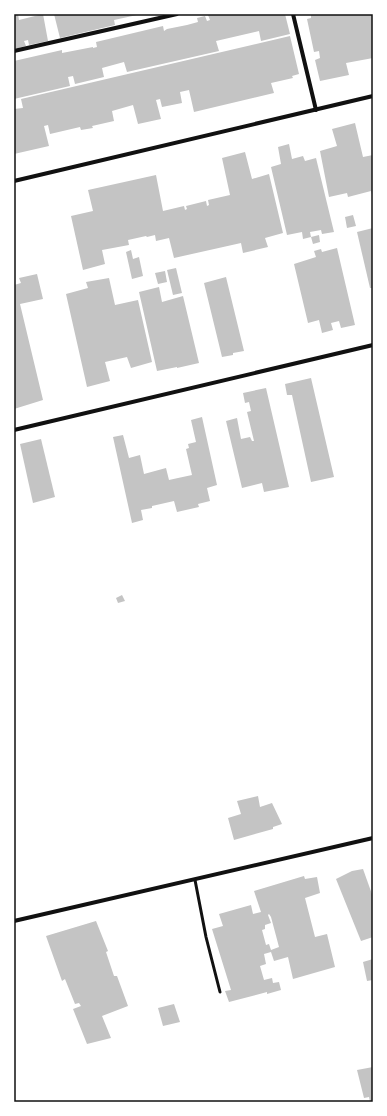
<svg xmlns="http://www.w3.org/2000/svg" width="387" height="1116" viewBox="0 0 387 1116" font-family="'Golos Text',sans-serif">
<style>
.building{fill:#c4c4c4;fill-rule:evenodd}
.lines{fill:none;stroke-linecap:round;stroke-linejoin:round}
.service{stroke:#111;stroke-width:3}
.minor{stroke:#111;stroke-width:4}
.neatline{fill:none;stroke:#111;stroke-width:1.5}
</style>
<rect width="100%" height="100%" fill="#fff"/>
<!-- building -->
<g class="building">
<polygon points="14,14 18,14 19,20 43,14 48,41 29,45 28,40 24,41 26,46 14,49"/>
<polygon points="54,14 137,14 137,15 114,20 115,25 60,38"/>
<polygon points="214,14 285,14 290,34 261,41 259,31 216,41 219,51 127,72 124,62 102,68 104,77 75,84 73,76 68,77 70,86 14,99 14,61 62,50 62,53 93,47 93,48 97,47 96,42 163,26 164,31 167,29 187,25 198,22 197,18 205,16 207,21 210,20 208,15"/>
<polygon points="311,14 373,14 373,58 346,63 349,75 320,81 315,60 320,58 319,51 314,52 307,19 311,18"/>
<polygon points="290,36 299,74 292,76 293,78 271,83 274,93 194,112 189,90 180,92 182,103 162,107 160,99 156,100 161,119 138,124 133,105 112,111 114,121 92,126 93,128 81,130 80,127 50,134 48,125 44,126 49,146 14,154 14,109 23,108 21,99"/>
<polygon points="355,123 363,157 373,155 373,198 371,191 348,197 347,193 329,197 320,151 337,146 332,129"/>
<polygon points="289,144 292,159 303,156 305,161 316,158 334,232 322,234 321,230 310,232 311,237 303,239 302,232 287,235 271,167 281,164 278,147"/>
<polygon points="245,152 252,179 269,174 283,233 265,238 268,247 243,253 241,243 174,258 169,238 156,241 155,235 147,237 146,236 128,240 129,245 102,250 105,264 83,270 71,216 93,211 88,190 156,175 163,211 184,206 185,210 187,209 186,206 206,201 207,206 209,205 208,200 230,195 222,158"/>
<polygon points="353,215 356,226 347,228 345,217"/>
<polygon points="373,228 373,288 370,288 357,232"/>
<polygon points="319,235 320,242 313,244 311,237"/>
<polygon points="337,248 355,325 341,328 339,321 331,323 333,330 322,333 319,320 308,323 294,264 316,257 314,251 321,249 322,252"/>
<polygon points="131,250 133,259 139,257 143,276 132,279 126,252"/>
<polygon points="176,268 182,293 173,295 167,270"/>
<polygon points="165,271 167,282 158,284 155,273"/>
<polygon points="37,274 43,299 20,304 43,400 14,409 14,285 21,283 19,278"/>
<polygon points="226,277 244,351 233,353 233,355 222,357 204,283"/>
<polygon points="109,278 115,305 138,300 152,362 131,368 127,357 105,362 110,381 87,387 66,294 88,288 86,282"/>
<polygon points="159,287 162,302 183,296 199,363 177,368 177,367 157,371 139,292"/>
<polygon points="311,378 334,477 311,482 292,395 287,395 285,384"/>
<polygon points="266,388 289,487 264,492 262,483 242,488 226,421 237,418 241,439 250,437 252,441 254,441 247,412 251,411 249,402 245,403 243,393"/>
<polygon points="202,417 217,485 207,488 210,501 198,504 199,507 177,512 174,501 152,506 152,508 141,510 143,520 132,523 113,437 123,435 129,458 140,455 144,474 166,468 169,480 178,478 192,475 186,449 189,448 188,444 196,442 191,420"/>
<polygon points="41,439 55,497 33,503 20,444"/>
<polygon points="122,595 125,601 118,603 116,598"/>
<polygon points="258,796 260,807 272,803 282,824 273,827 273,829 234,840 228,818 241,814 237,801"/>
<polygon points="363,869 373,897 373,937 361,941 336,879 352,871"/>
<path d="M 304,876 L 305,879 L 317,877 L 320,893 L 305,898 L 315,937 L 327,934 L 335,967 L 293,979 L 288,957 L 274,961 L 271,952 L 264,954 L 266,964 L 260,966 L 264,980 L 272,978 L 273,983 L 279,982 L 281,990 L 267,994 L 267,992 L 229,1002 L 225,991 L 231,990 L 212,929 L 223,926 L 219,914 L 251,905 L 253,914 L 261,912 L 254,891 ZM 269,914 L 271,917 L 279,947 L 271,950 L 269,944 L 266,945 L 262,930 L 265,929 L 265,925 L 271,923 L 268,915 Z"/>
<polygon points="96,921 108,951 106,952 114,976 117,976 128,1006 102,1016 111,1038 87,1044 73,1009 81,1006 79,1003 75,1004 65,979 62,981 46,936"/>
<polygon points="373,959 373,980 367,981 363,962"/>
<polygon points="174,1004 180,1022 163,1026 158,1008"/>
<polygon points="373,1067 373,1102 370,1102 369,1097 364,1098 357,1070"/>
</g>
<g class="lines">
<!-- service -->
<polyline class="service" points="195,880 206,937 220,992"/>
<!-- minor -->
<g class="minor">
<polyline points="293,14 316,110"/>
<polyline points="14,51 177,14"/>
<polyline points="14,181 373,96"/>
<polyline points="14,430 373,345"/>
<polyline points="14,921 373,838"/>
</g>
</g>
<!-- border -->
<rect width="387" height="1116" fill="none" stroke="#ffffff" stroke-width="30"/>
<rect x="15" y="15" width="357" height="1086" class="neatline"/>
</svg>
